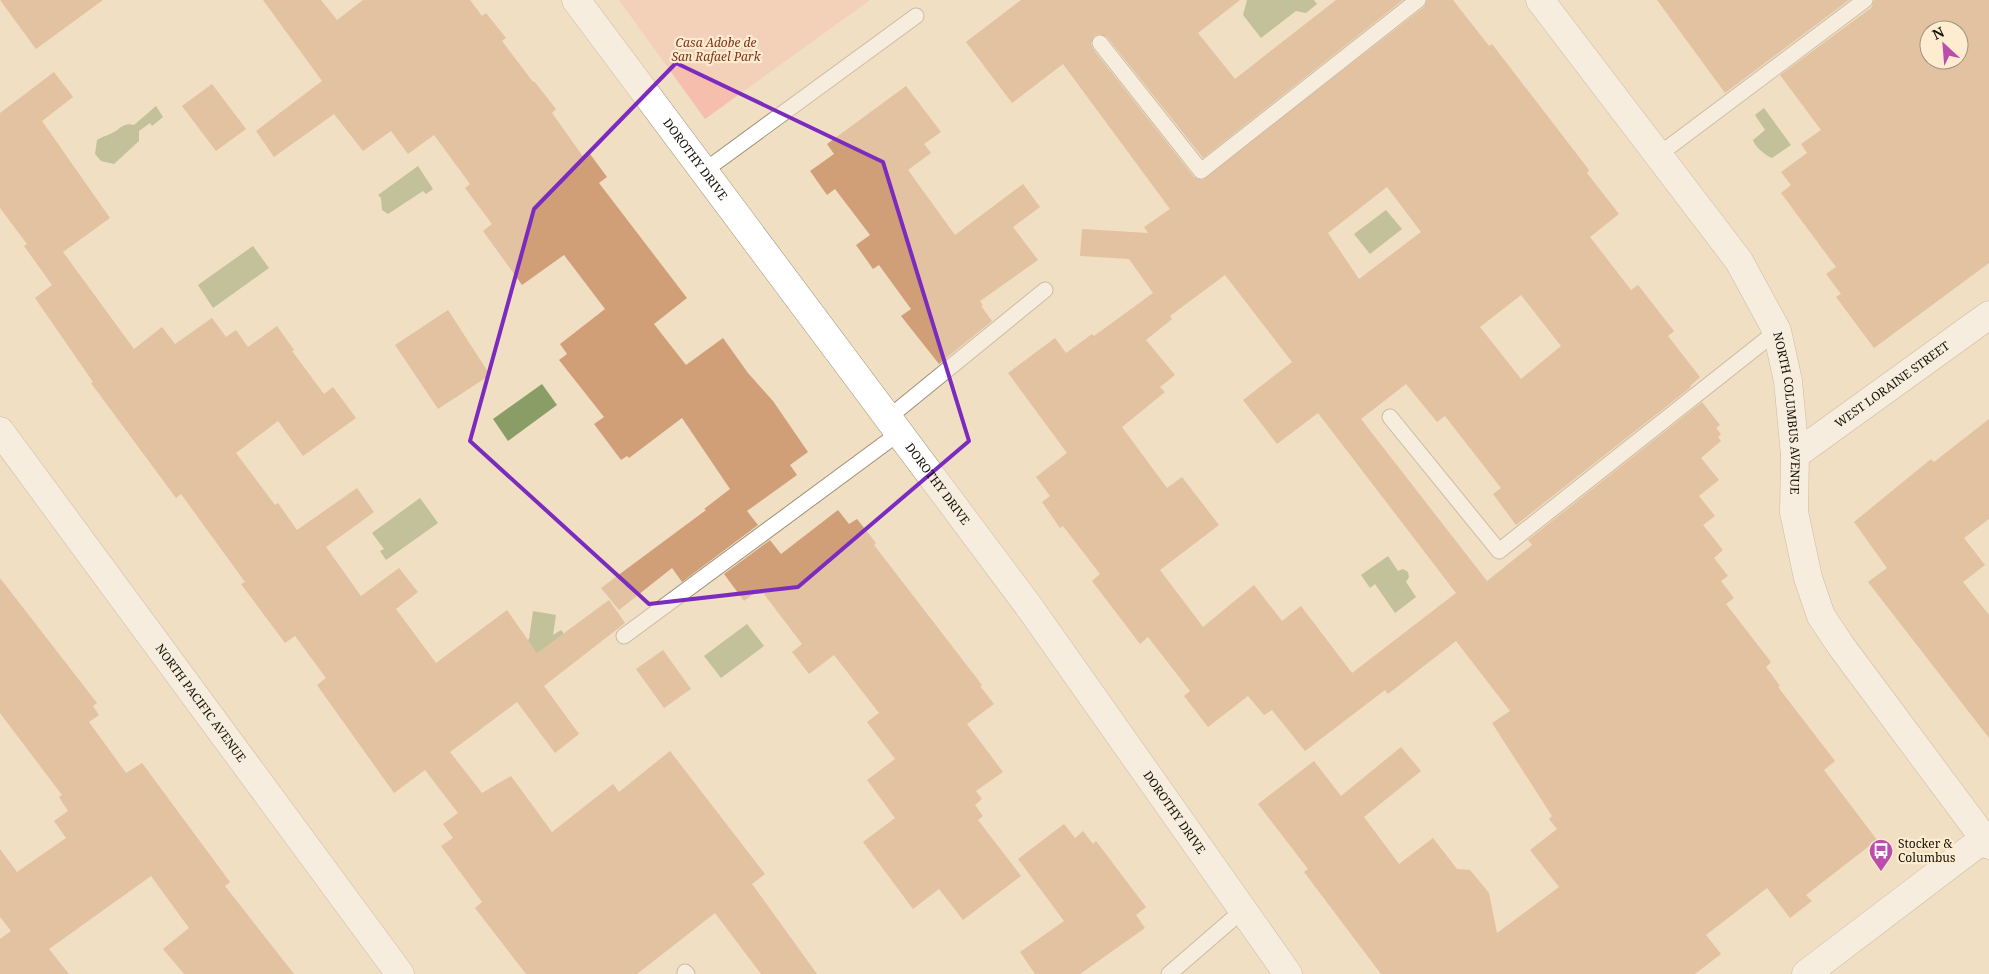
<svg xmlns="http://www.w3.org/2000/svg" width="1989" height="974" viewBox="0 0 1989 974" font-family="'Noto Serif',serif">
<style>
.green{fill:#f6beac}
.water{fill:#8a9d67}
.building{fill:#d09f78;fill-rule:evenodd}
.lines{fill:none;stroke-linecap:round;stroke-linejoin:round}
.service-casing{stroke:#9f9076;stroke-width:17}
.minor-casing{stroke:#9f9076;stroke-width:29}
.tertiary-casing{stroke:#9f9076;stroke-width:29}
.service{stroke:#fff;stroke-width:15}
.minor{stroke:#fff;stroke-width:28}
.tertiary{stroke:#fff;stroke-width:28}
.marked{fill:none;stroke:#7b2cbf;stroke-width:4;stroke-linejoin:round}
.labels{text-anchor:middle;stroke-width:4.5;stroke-linejoin:round;paint-order:stroke}
.park-label{font-size:12px;font-style:italic;fill:#7c321b;stroke:#fdecd0}
.street-label{font-size:12px;fill:#140f06;stroke:#fdecd0}
.poi-label{font-size:12px;fill:#140f06;stroke:#fdecd0;text-anchor:start}
</style>
<rect width="100%" height="100%" fill="#f0dfc3"/>
<!-- green -->
<polygon class="green" points="619,0 870,0 705,119"/>
<!-- water -->
<g class="water">
<polygon points="1247,0 1314,0 1317,4 1306,13 1296,11 1261,38 1243,15"/>
<path d="M 156,106 L 163,117 L 152,126 L 150,123 L 139,131 L 139,141 L 114,164 L 101,161 L 95,154 L 97,140 C 103,136 107,136 112,133 C 121,129 123,122 134,125 Z"/>
<path d="M 1764,108 L 1791,145 L 1772,158 C 1765,155 1755,147 1753,140 L 1765,130 L 1755,115 Z"/>
<polygon points="418,166 433,189 426,194 423,191 388,214 382,210 381,198 378,195"/>
<polygon points="1386,210 1402,229 1370,254 1354,234"/>
<polygon points="253,246 269,268 213,308 198,285"/>
<polygon points="542,384 557,405 508,441 493,419"/>
<polygon points="420,498 438,523 386,560 380,551 384,549 372,533"/>
<polygon points="1388,556 1398,571 1403,569 1408,572 1409,577 1406,582 1416,597 1395,613 1375,584 1370,588 1361,575"/>
<polygon points="533,611 556,615 553,635 561,630 568,640 533,666 518,647 529,639"/>
<polygon points="747,624 764,646 721,678 704,656"/>
</g>
<!-- building -->
<g class="building">
<polygon points="0,0 103,0 36,49"/>
<polygon points="263,0 321,0 337,20 363,0 470,0 482,16 486,13 506,38 502,41 533,82 534,81 556,109 552,113 584,158 590,154 607,177 599,183 687,298 654,324 686,365 723,338 748,373 773,401 808,452 790,465 797,475 747,511 758,525 682,582 672,568 619,610 601,588 706,510 704,509 730,489 682,418 629,458 627,456 621,460 594,424 604,417 559,360 567,354 560,344 605,309 564,255 522,285 483,231 492,224 465,188 470,184 434,135 408,154 391,131 363,151 334,114 274,157 256,131 322,81"/>
<path d="M 1021,0 L 1240,0 L 1198,33 L 1235,79 L 1336,0 L 1403,0 L 1203,158 L 1107,37 L 1099,34 L 1094,36 L 1091,44 L 1093,49 L 1194,177 L 1202,180 L 1424,7 L 1427,0 L 1453,0 L 1489,46 L 1492,44 L 1589,170 L 1587,173 L 1619,214 L 1590,237 L 1631,290 L 1638,285 L 1674,331 L 1668,336 L 1700,377 L 1690,386 L 1691,387 L 1516,525 L 1493,494 L 1501,488 L 1445,416 L 1437,422 L 1406,384 L 1361,419 L 1487,581 L 1532,545 L 1528,540 L 1702,402 L 1720,425 L 1716,428 L 1721,434 L 1718,437 L 1721,441 L 1701,458 L 1719,480 L 1699,496 L 1715,516 L 1703,525 L 1723,550 L 1714,558 L 1728,576 L 1721,581 L 1734,598 L 1726,604 L 1771,662 L 1766,667 L 1780,686 L 1778,687 L 1835,761 L 1824,770 L 1877,840 L 1806,895 L 1812,901 L 1790,918 L 1767,888 L 1706,935 L 1721,954 L 1695,974 L 1381,974 L 1304,872 L 1308,869 L 1258,804 L 1314,761 L 1341,796 L 1401,747 L 1421,771 L 1364,817 L 1399,864 L 1433,838 L 1457,869 L 1470,870 L 1489,893 L 1497,933 L 1559,887 L 1530,850 L 1557,829 L 1549,819 L 1552,816 L 1492,723 L 1510,711 L 1456,641 L 1388,694 L 1385,690 L 1305,751 L 1272,710 L 1264,715 L 1248,696 L 1208,727 L 1184,696 L 1190,691 L 1148,637 L 1140,644 L 1092,581 L 1100,574 L 1063,526 L 1060,528 L 1042,502 L 1050,496 L 1036,477 L 1067,453 L 1008,373 L 1055,338 L 1066,353 L 1092,334 L 1094,336 L 1153,293 L 1129,259 L 1080,256 L 1082,229 L 1148,233 L 1144,227 L 1170,209 L 1063,64 L 1012,103 L 966,42 ZM 1387,187 L 1421,232 L 1359,279 L 1328,233 ZM 1225,275 L 1292,362 L 1243,400 L 1277,444 L 1318,413 L 1456,593 L 1352,673 L 1301,606 L 1282,621 L 1254,585 L 1203,627 L 1160,570 L 1219,525 L 1182,477 L 1167,488 L 1122,427 L 1165,392 L 1160,387 L 1175,375 L 1146,340 L 1172,319 L 1170,316 ZM 1521,295 L 1561,346 L 1521,379 L 1480,327 Z"/>
<polygon points="1657,0 1849,0 1725,93"/>
<path d="M 1874,0 L 1989,0 L 1989,263 L 1874,348 L 1836,297 L 1841,294 L 1826,274 L 1836,267 L 1781,193 L 1791,185 L 1781,172 L 1807,153 L 1801,144 L 1821,130 L 1780,75 L 1871,8 ZM 1929,30 L 1959,30 L 1959,60 L 1929,60 Z"/>
<polygon points="54,72 73,97 42,121 110,218 63,252 134,349 162,327 175,344 212,318 226,337 236,330 248,347 277,326 294,350 292,351 324,394 333,387 356,418 303,456 278,421 236,453 275,505 278,503 297,530 357,488 374,512 326,547 361,596 399,568 418,592 396,609 436,663 507,610 537,653 609,600 625,623 544,686 579,734 555,753 517,702 450,752 482,793 511,776 552,832 613,784 619,792 670,751 765,874 752,884 817,974 761,974 715,913 637,974 526,974 475,908 482,902 441,846 453,838 443,824 458,813 425,770 394,793 317,685 326,678 295,636 285,643 241,584 245,582 181,494 176,498 91,383 93,382 35,298 52,285 24,246 27,244 0,208 0,113"/>
<polygon points="212,84 246,129 216,151 182,106"/>
<polygon points="906,86 941,132 924,144 931,153 908,170 955,235 1023,184 1040,207 1013,227 1038,260 980,301 983,305 981,306 992,321 939,364 901,316 911,309 879,265 873,269 856,245 870,235 835,189 827,195 810,171 834,154 827,144"/>
<polygon points="448,310 490,375 438,409 395,345"/>
<polygon points="1989,419 1989,519 1964,538 1985,565 1963,582 1989,615 1989,738 1868,582 1887,568 1854,522 1931,459 1934,462"/>
<polygon points="838,510 849,524 857,519 876,543 874,545 982,685 980,686 994,704 967,724 1003,772 976,791 982,799 975,805 983,816 978,820 1021,876 963,920 939,889 913,909 863,842 895,818 867,780 895,759 867,722 879,713 834,655 809,674 792,652 802,644 760,589 744,601 724,574 770,540 781,554"/>
<polygon points="0,578 97,703 93,706 99,715 89,722 126,773 142,763 230,882 225,886 294,974 184,974 163,949 189,928 151,876 49,949 69,974 0,974 0,939 11,931 0,917 0,849 17,872 66,838 54,821 68,811 59,797 62,795 0,713"/>
<polygon points="663,650 691,689 664,708 636,669"/>
<polygon points="1064,824 1075,838 1083,831 1093,844 1096,841 1146,907 1136,915 1145,928 1080,974 1035,974 1020,952 1064,921 1018,859"/>
</g>
<g class="lines">
<defs>
<g id="service">
<polyline points="1100,43 1201,171 1418,0"/>
<polyline points="1657,156 1865,0"/>
<polyline points="704,171 916,16"/>
<polyline points="1390,417 1499,551 1777,331"/>
<polyline points="888,418 1045,290"/>
<polyline points="624,636 899,433"/>
<polyline points="685,972 687,974"/>
<polyline points="1169,974 1243,910"/>
</g>
<g id="minor">
<path id="s1" d="M 576,0 L 1030,608 L 1288,974"/>
<path id="s2" d="M 1540,0 L 1739,261 L 1777,331 L 1788,381 L 1795,455 L 1794,512 L 1808,578 L 1821,616 L 1841,646 L 1989,845"/>
<path id="s3" d="M 1795,455 L 1989,315"/>
</g>
<g id="tertiary">
<path id="s4" d="M 0,431 L 400,974"/>
<polyline points="1806,974 1989,835"/>
</g>
</defs>
<!-- service casing -->
<use href="#service" class="service-casing"/>
<!-- minor casing -->
<use href="#minor" class="minor-casing"/>
<!-- tertiary casing -->
<use href="#tertiary" class="tertiary-casing"/>
<!-- service -->
<use href="#service" class="service"/>
<!-- minor -->
<use href="#minor" class="minor"/>
<!-- tertiary -->
<use href="#tertiary" class="tertiary"/>
</g>
<!-- marked area -->
<path d="M0 0H1989V974H0ZM 676,63 L 883,162 L 969,441 L 798,587 L 649,604 L 470,441 L 534,209 Z" fill="#f0dfc3" fill-opacity=".55" fill-rule="evenodd"/>
<path class="marked" d="M 676,63 L 883,162 L 969,441 L 798,587 L 649,604 L 470,441 L 534,209 Z"/>
<!-- icons -->
<defs>
<symbol id="bus-pin" viewBox="-11 -11 22 30"><path d="M0 17L-7.5 6A9.5 9.5 0 1 1 7.5 6Z" fill="#bb4dab" stroke="#fdecd0"/><path d="M-5-6H5V4H4V6H2V4H-2V6H-4V4H-5ZM-3.5-4V0h7V-4ZM-3.5 1.2v1.5H-2V1.2ZM2 1.2v1.5H3.5V1.2Z" fill="#fff"/></symbol>
</defs>
<g fill-rule="evenodd">
<use href="#bus-pin" x="1867" y="837" width="28" height="38"/>
</g>
<g class="labels">
<!-- park labels -->
<g class="park-label">
<text x="716" y="47">Casa Adobe de<tspan x="716" dy="14">San Rafael Park</tspan></text>
</g>
<!-- street labels -->
<g class="street-label">
<text dy="4" stroke="none"><textPath href="#s1" startOffset="199">DOROTHY DRIVE</textPath></text>
<text dy="4" stroke="none"><textPath href="#s3" startOffset="120">WEST LORAINE STREET</textPath></text>
<text dy="4" stroke="none"><textPath href="#s2" startOffset="491">NORTH COLUMBUS AVENUE</textPath></text>
<text dy="4" stroke="none"><textPath href="#s1" startOffset="604">DOROTHY DRIVE</textPath></text>
<text dy="4" stroke="none"><textPath href="#s4" startOffset="338">NORTH PACIFIC AVENUE</textPath></text>
<text dy="4" stroke="none"><textPath href="#s1" startOffset="1009">DOROTHY DRIVE</textPath></text>
</g>
<!-- poi labels -->
<g class="poi-label">
<text x="1898" y="848">Stocker &amp;<tspan x="1898" dy="14">Columbus</tspan></text>
</g>
</g>
<!-- north arrow -->
<g transform="translate(1944 45) rotate(334)"><circle r="24" fill="#fdecd0" stroke="#a0947f"/>
<path d="M0-4L9 19L0 12L-9 19Z" fill="#bb4dab"/>
<text y="-8" font-size="14" font-weight="bold" text-anchor="middle" fill="#140f06">N</text>
</g>
</svg>
